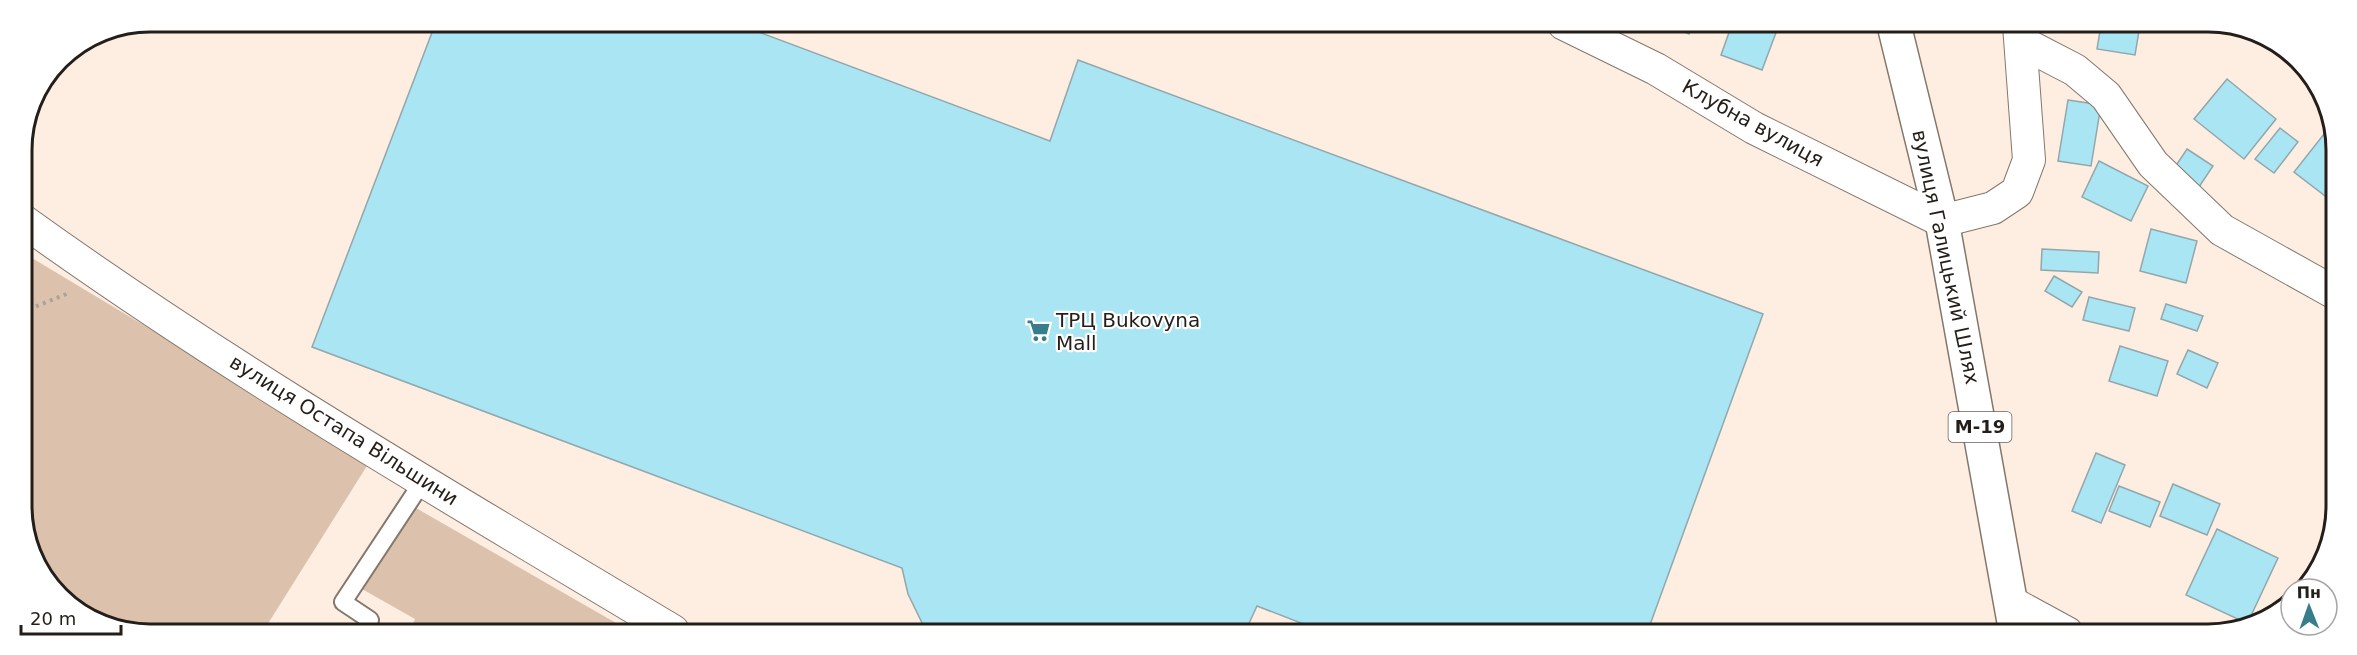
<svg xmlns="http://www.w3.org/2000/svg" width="2357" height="655" viewBox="0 0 2357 655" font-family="'DejaVu Sans',sans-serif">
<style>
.green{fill:#dcc2ac}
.building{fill:#a9e5f2;stroke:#92a7ac;stroke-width:1.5}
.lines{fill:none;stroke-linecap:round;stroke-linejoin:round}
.service-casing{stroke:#84776b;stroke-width:20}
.minor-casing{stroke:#84776b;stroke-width:34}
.trunk-casing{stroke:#84776b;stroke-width:36}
.path{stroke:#aea298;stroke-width:4;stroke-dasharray:3 4.5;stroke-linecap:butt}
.service{stroke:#fff;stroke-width:16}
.minor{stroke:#fff;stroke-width:32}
.trunk{stroke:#fff;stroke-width:33}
.labels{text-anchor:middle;stroke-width:4.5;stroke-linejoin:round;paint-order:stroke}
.shield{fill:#fff;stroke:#66625f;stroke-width:1.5}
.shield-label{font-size:18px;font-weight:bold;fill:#241e1a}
.street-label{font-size:20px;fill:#241e1a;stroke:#fff}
.poi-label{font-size:20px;fill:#241e1a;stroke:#fff;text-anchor:start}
.rim{fill:none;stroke:#241e1a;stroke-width:3}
</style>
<rect width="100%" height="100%" fill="#fdeee1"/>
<!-- green -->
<g class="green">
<polygon points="22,252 370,461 264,630 117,630 59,596 23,530"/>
<polygon points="416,508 630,631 410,630 415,619 362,589"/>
</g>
<!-- building -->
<g class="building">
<polygon points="436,22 732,22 1050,141 1078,60 1763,314 1647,633 1324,632 1257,606 1245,632 926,631 908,594 902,568 312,347"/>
<polygon points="1666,24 1694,24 1689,34"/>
<polygon points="1732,24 1762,24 1777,30 1762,70 1721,55"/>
<polygon points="2101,25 2140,25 2135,55 2097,49"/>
<polygon points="2227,79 2276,119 2244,159 2194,119"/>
<polygon points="2068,100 2101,105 2091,166 2058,161"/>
<polygon points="2280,128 2298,142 2274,173 2255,159"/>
<polygon points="2324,134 2334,142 2333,202 2294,172"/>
<polygon points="2187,149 2213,166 2197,190 2171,173"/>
<polygon points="2099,161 2148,186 2131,221 2082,197"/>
<polygon points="2151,229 2197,241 2186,283 2140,271"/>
<polygon points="2042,249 2099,252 2098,273 2041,270"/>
<polygon points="2054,276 2082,292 2072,307 2045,291"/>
<polygon points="2089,297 2135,308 2129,331 2083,320"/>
<polygon points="2166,304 2203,316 2197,331 2161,319"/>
<polygon points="2120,346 2168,361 2157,396 2109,381"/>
<polygon points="2188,350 2218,363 2207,388 2177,374"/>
<polygon points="2096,453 2125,465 2101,523 2072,511"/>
<polygon points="2173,484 2220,504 2207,535 2160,516"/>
<polygon points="2119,486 2160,502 2150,527 2109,511"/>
<polygon points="2217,529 2278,558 2249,620 2244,622 2186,595"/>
</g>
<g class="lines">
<defs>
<polyline id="service" points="364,630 370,620 343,602 423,481"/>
<g id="minor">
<polyline points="1564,24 1656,69 1754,128 1942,221 1993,208 2017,192 2029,160 2019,25"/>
<polyline points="2021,42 2075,70 2106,96 2153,164 2222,230 2333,292"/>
<path d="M 22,220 C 230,370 453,499 673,631"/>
<polyline points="2012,603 2067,633"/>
</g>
<polyline id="trunk" points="1894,25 1942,221 2016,633"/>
</defs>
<!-- service casing -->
<use href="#service" class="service-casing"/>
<!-- minor casing -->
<use href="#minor" class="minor-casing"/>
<!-- trunk casing -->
<use href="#trunk" class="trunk-casing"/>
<!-- path -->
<polyline class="path" points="22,312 69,293"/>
<!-- service -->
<use href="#service" class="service"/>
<!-- minor -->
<use href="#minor" class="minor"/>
<!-- trunk -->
<use href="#trunk" class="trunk"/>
</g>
<!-- icons -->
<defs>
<symbol id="supermarket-bare" viewBox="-9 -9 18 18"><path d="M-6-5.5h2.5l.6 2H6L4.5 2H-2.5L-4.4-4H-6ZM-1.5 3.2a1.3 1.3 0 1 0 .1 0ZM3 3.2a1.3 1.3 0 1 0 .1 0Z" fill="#387d8b" stroke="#fff" stroke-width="2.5" paint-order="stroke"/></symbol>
</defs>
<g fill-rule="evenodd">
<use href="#supermarket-bare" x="1022" y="314" width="33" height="33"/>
</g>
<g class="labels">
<!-- shield labels -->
<rect class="shield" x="1948.5" y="412" width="63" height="30" rx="4.5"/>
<g class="shield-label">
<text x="1980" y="433">М-19</text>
</g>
<!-- street labels -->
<g class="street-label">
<text transform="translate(1753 123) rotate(29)" y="7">Клубна вулиця</text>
<text transform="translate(1946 257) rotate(78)" y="7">вулиця Галицький Шлях</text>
<text transform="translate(344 430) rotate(32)" y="7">вулиця Остапа Вільшини</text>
</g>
<!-- poi labels -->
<g class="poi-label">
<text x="1056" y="327">ТРЦ Bukovyna<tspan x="1056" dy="23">Mall</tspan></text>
</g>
</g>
<!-- crop -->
<path d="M0 0H2357V655H0ZM150 32H2208A118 118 0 0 1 2326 150V506A118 118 0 0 1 2208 624H150A118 118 0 0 1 32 506V150A118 118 0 0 1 150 32Z" fill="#fff" fill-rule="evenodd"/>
<path class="rim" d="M150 32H2208A118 118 0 0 1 2326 150V506A118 118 0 0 1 2208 624H150A118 118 0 0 1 32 506V150A118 118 0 0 1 150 32Z"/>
<!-- north arrow -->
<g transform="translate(2309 607) rotate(359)"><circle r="28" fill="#ffffff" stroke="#a7a5a3" stroke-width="1.5"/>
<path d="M0-4.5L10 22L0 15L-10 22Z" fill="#387d8b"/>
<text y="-9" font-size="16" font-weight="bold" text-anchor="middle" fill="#241e1a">Пн</text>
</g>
<!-- scale -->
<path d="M21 625v9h100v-9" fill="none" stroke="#241e1a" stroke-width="3"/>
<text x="30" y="625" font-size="18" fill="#241e1a" stroke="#ffffff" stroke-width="4.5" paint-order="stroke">20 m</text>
</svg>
